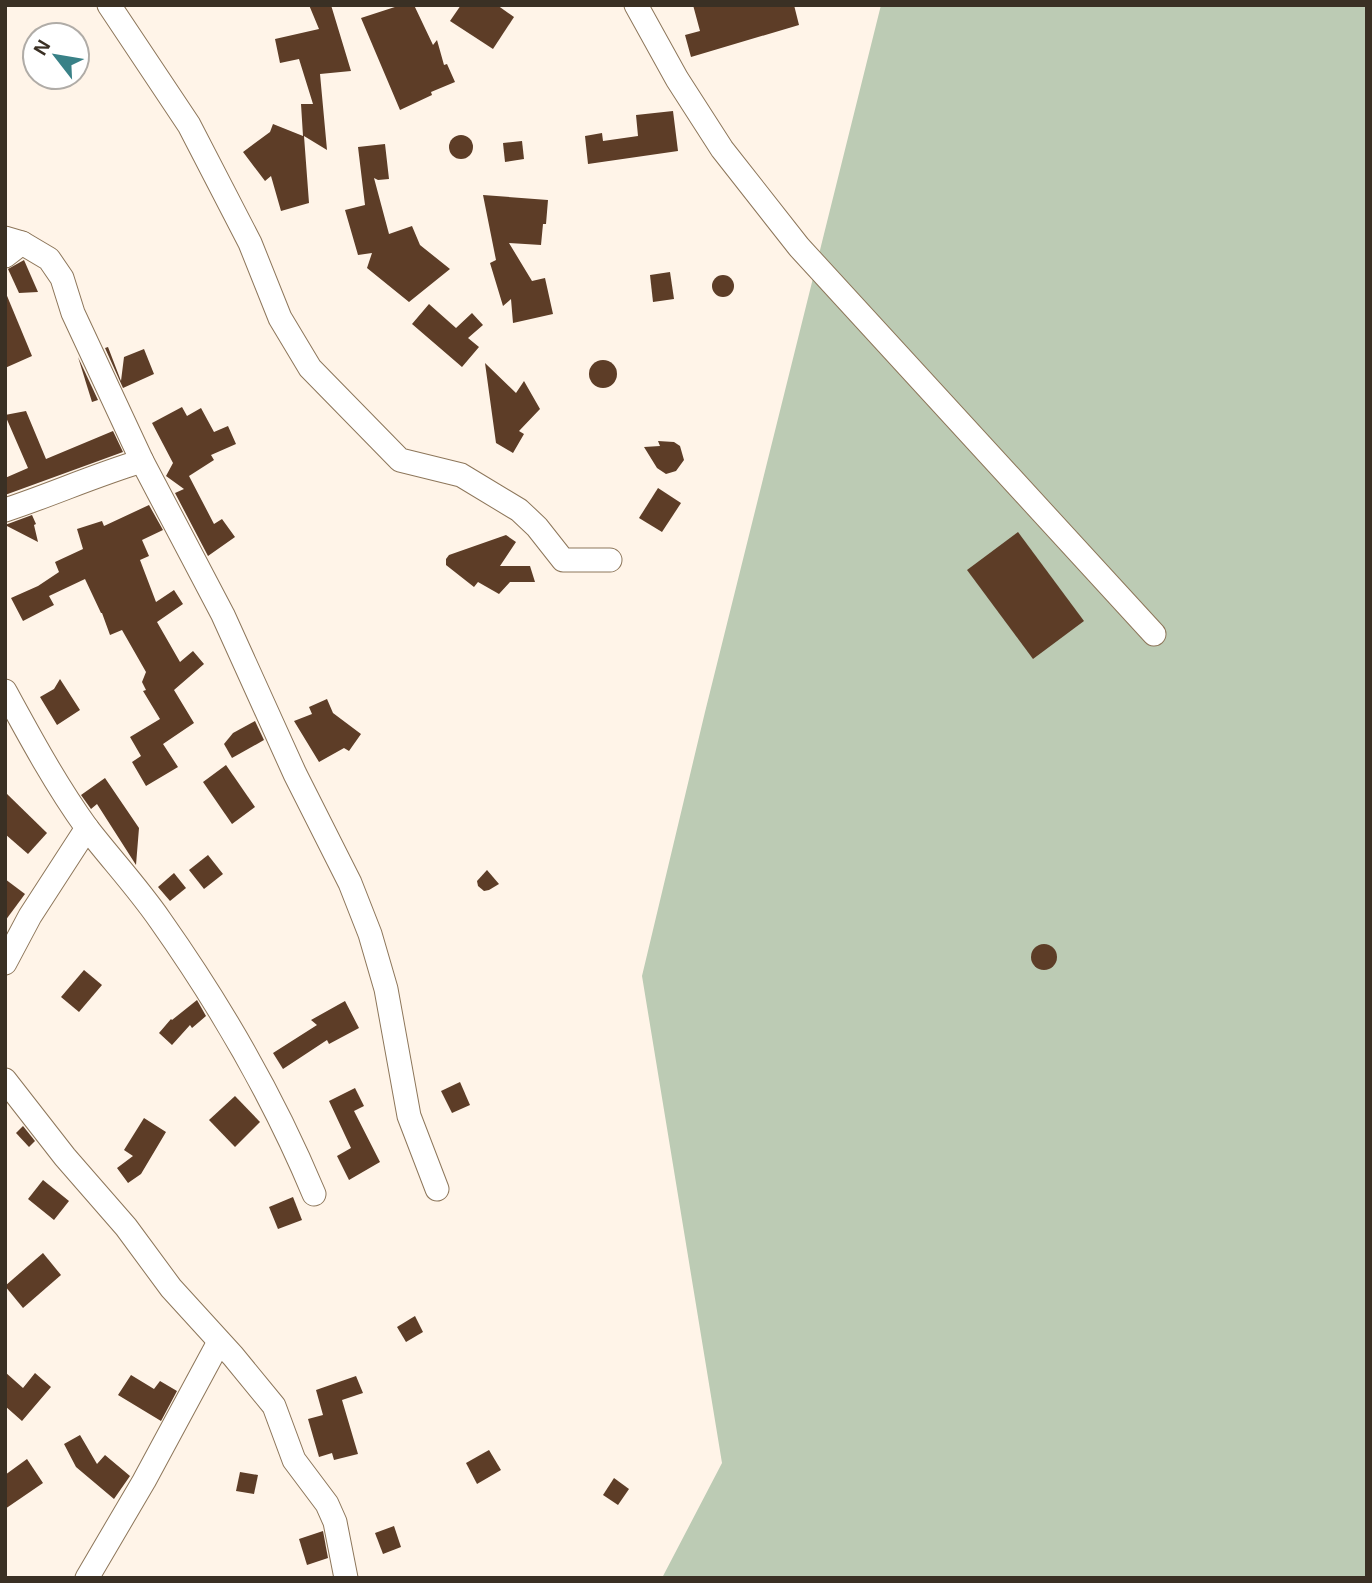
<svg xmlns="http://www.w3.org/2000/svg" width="1372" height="1583" viewBox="0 0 1372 1583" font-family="Arial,sans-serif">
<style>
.green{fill:#bccbb4}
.building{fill:#5d3d27}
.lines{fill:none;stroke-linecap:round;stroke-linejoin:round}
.minor-casing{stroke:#8d765a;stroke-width:25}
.minor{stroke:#fff;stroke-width:23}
</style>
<rect width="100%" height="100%" fill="#fff4e8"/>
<!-- green -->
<polygon class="green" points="881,5 1367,5 1367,1578 662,1578 722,1463 642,976 705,712"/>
<!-- building -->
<g class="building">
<polygon points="309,5 331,5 351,71 320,74 327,150 304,136 309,203 281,211 271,176 265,181 243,152 270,132 273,124 303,136 301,104 313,104 299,59 280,63 275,39 319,29"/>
<polygon points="401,5 414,5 433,45 437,40 444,65 447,64 455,82 431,92 432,95 400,110 361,18"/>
<polygon points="461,5 497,5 514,17 493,49 450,21"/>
<polygon points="693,5 794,5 799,25 691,57 685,35 700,31"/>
<polygon points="673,111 678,151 588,164 585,136 602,133 603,141 638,136 636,115"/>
<circle cx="461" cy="147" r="12"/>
<polygon points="522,141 524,159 505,162 503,143"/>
<polygon points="385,144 389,179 378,180 374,178 389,234 412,226 420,245 450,269 409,302 367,268 372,253 358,255 345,210 365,205 358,147"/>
<polygon points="483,195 548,200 546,224 543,224 541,245 509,243 532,281 545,278 553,314 513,323 511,299 503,306 490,263 496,260"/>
<polygon points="24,260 38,292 19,293 8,269"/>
<polygon points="670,272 674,299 653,302 650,275"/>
<circle cx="723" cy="286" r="11"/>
<polygon points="5,291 32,356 5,368"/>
<polygon points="429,304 456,328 472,313 483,325 468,338 479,347 462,367 412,324"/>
<polygon points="108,347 121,381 124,357 144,349 154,374 123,388 105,348"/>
<polygon points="78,357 98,400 92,402"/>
<circle cx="603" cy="374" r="14"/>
<polygon points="485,363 516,393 524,381 540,409 519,431 524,434 513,453 496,443"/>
<polygon points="182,407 187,416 201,408 214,432 228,426 236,444 211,455 214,460 189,476 214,524 222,519 235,537 208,556 175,493 184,489 166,476 173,463 152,423"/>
<polygon points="26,411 46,459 113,431 123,452 5,495 5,478 28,468 5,415"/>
<polygon points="658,441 674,442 680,446 684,460 676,471 666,474 657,468 644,447 660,446"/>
<polygon points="658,488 681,503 662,532 639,518"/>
<polygon points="149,505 163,530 142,540 149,556 140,560 156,602 174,590 183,604 157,622 180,662 193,651 204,664 174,690 194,723 163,744 178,767 146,786 132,762 141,756 130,737 160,719 143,691 146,690 142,682 146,672 122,630 110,635 102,613 101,613 85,579 49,596 54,605 23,621 11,598 38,586 59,572 55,562 83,549 77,529 102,521 104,526"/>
<polygon points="32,515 36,524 34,525 38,542 5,525"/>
<polygon points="1018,532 1084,621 1033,659 967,570"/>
<polygon points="506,535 516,542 500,566 530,566 535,582 510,582 499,594 478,582 474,587 446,565 446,559 449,555"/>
<polygon points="60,679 80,710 57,725 40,697 54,689"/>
<polygon points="327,699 333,713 361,734 349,751 344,748 319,762 294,721 312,714 309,707"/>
<polygon points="255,721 264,740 232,758 224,744 233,733"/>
<polygon points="226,765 255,807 232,824 203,782"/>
<polygon points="105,778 139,828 136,865 97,804 91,809 81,795"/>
<polygon points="5,792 47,833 28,854 5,834"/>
<polygon points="208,855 223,874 204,889 189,870"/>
<polygon points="487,870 499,884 489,890 484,891 478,886 477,881"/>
<polygon points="174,873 186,888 170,901 158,887"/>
<polygon points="5,879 25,894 5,921"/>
<circle cx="1044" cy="957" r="13"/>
<polygon points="84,970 102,985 79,1012 61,997"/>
<polygon points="197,1000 206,1016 192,1028 190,1025 172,1045 159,1033 171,1019 172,1020"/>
<polygon points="345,1001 359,1028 329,1044 327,1040 283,1069 273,1053 317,1025 311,1020"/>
<polygon points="460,1082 470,1105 452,1113 441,1091"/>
<polygon points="355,1088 364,1106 354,1111 380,1162 349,1180 337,1156 351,1148 329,1101"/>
<polygon points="235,1096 260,1122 235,1147 209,1120"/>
<polygon points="144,1118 166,1132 141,1174 128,1183 117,1168 133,1156 124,1150"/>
<polygon points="23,1126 35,1141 29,1147 16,1133"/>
<polygon points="43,1180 69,1201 54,1220 28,1199"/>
<polygon points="293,1197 302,1220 278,1229 269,1207"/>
<polygon points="43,1253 61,1275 23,1308 5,1286"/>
<polygon points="415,1316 423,1332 406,1342 397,1327"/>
<polygon points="5,1372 23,1388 35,1373 51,1387 22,1421 5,1406"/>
<polygon points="131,1375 154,1389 160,1381 177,1391 161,1421 118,1395"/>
<polygon points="356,1376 363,1393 342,1400 358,1454 334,1460 332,1453 319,1457 308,1419 323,1415 316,1390"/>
<polygon points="80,1435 97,1464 105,1455 130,1476 114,1499 76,1467 64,1444"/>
<polygon points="489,1450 501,1470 477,1484 466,1463"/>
<polygon points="27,1459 43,1483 5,1509 5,1475"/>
<polygon points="240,1472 258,1475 254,1494 236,1491"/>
<polygon points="614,1478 629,1489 618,1505 603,1495"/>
<polygon points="394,1526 401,1547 383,1554 375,1533"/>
<polygon points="323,1531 328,1558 307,1565 299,1539"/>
</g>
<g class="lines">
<defs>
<g id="minor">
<polyline points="109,5 189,125 250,243 280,318 310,368 400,460 461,475 519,510 537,527 563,560 610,560"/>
<polyline points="636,5 677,79 722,149 799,247 1154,634"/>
<polyline points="5,238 22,243 5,256"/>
<polyline points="22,243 49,259 62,278 73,313 142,461 223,615 295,774 350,883 370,934 386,989 409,1116 437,1189"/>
<path d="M 5,510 C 51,495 95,475 142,461"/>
<path d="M 5,691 C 30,737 56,785 87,828 C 111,859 138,888 160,920 C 220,1005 274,1098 314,1194"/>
<polyline points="5,963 30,916 87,828"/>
<polyline points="5,1080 65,1157 126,1227 171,1288 233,1356 274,1406 294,1460 327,1504 335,1522 346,1578"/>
<polyline points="87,1578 144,1481 219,1342"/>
</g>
</defs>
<!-- minor casing -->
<use href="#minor" class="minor-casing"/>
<!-- minor -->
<use href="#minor" class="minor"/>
</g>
<!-- border -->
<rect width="1372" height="1583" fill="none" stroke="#3a3024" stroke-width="14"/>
<!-- north arrow -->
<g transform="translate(56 56) rotate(301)"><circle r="33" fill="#ffffff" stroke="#b0aca7" stroke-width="2"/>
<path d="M0-5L12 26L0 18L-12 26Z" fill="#398187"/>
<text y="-10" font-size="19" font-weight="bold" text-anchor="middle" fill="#3a3024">N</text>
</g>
</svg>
